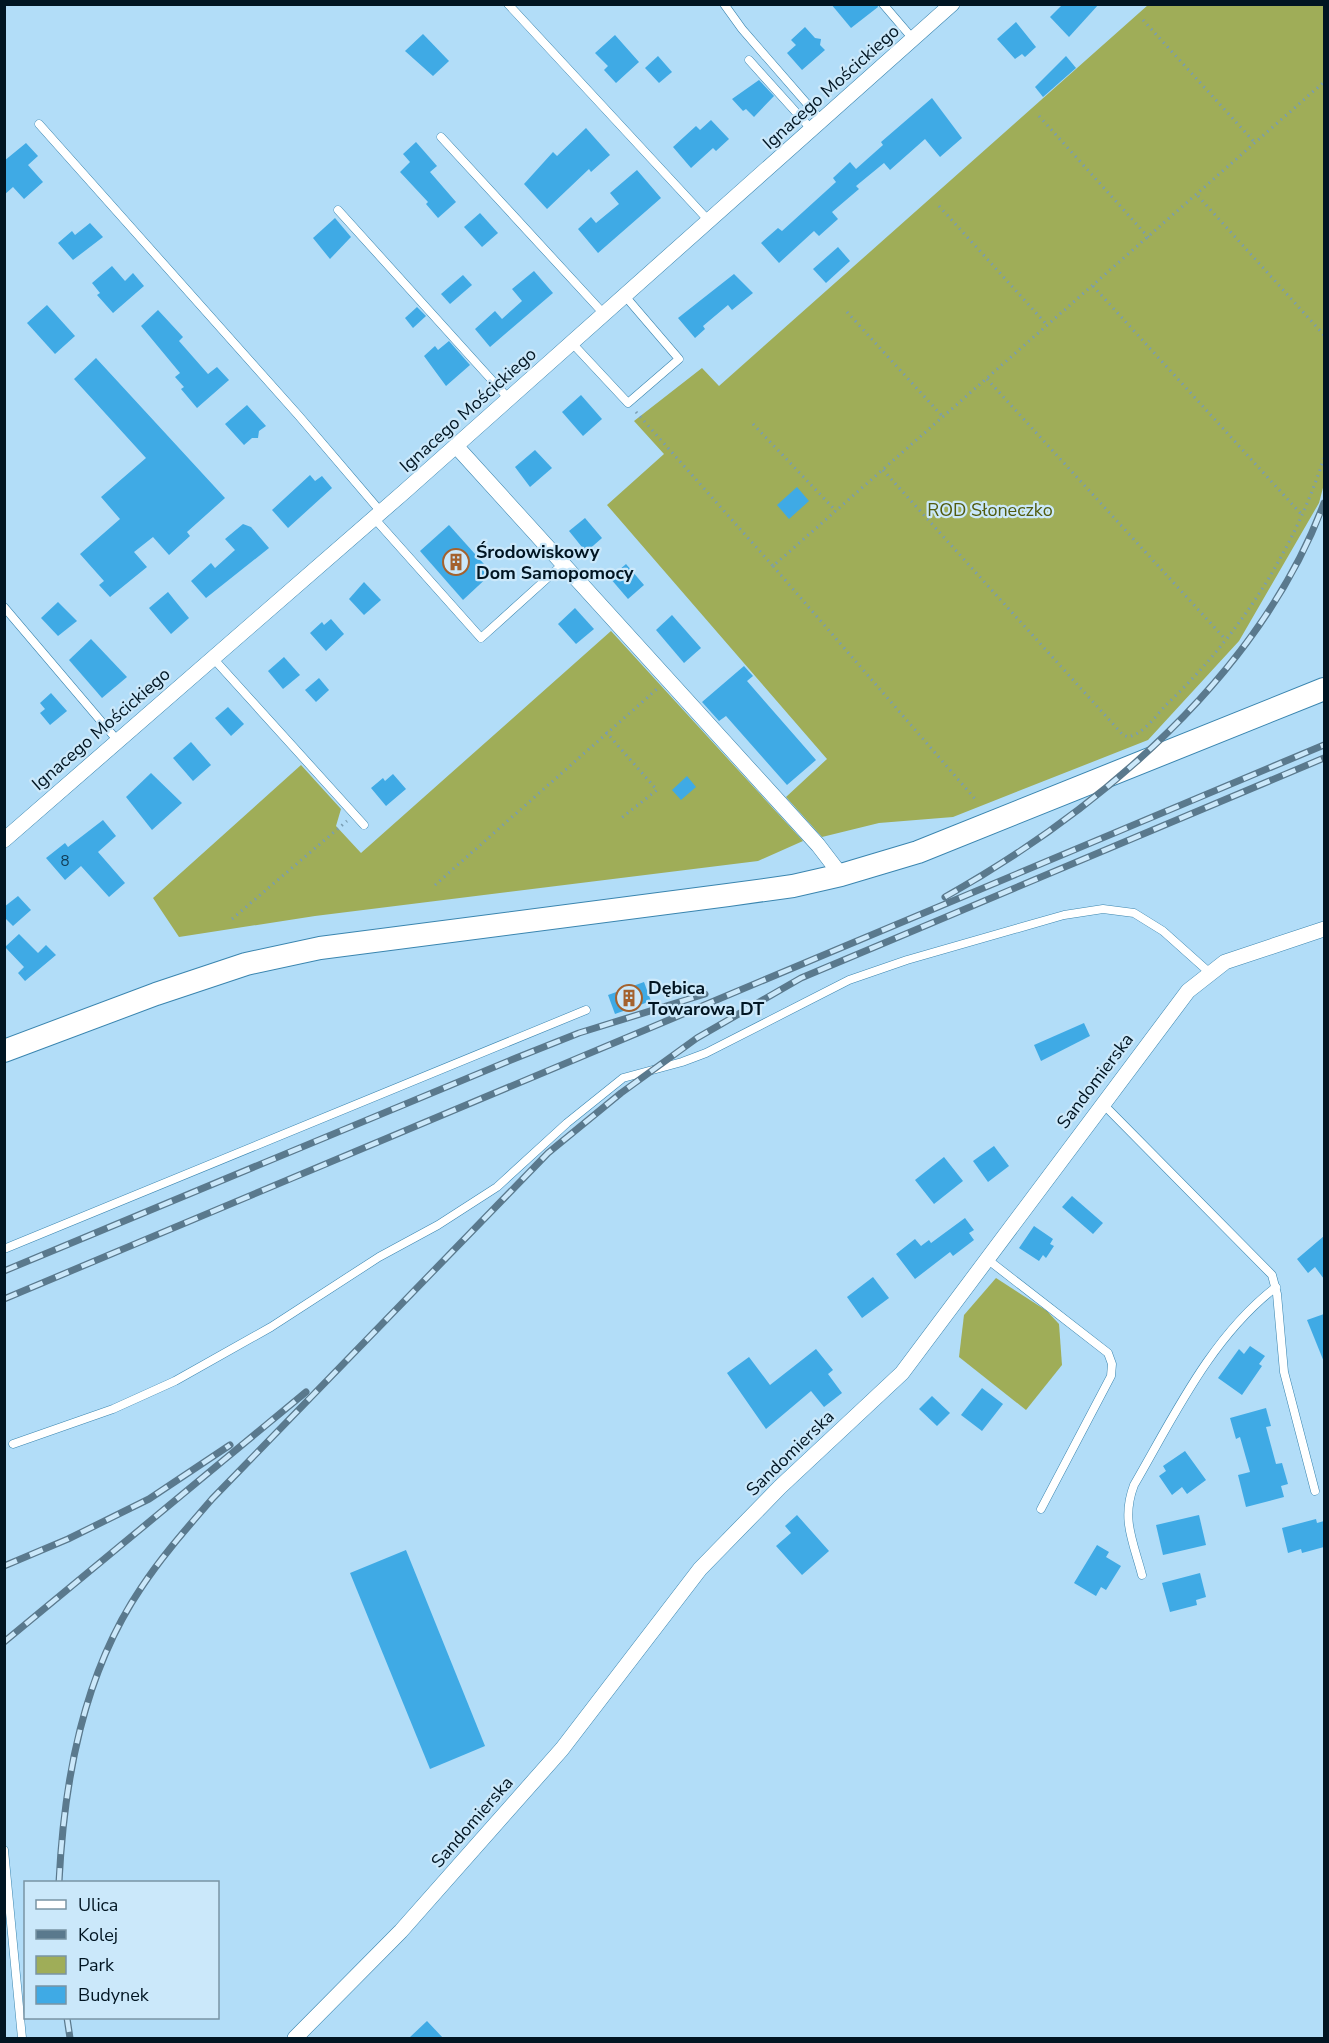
<svg xmlns="http://www.w3.org/2000/svg" width="1329" height="2043" viewBox="0 0 1329 2043" font-family="'Nunito Sans',sans-serif">
<style>
.green{fill:#9fad58}
.building{fill:#3faae5}
.lines{fill:none;stroke-linecap:round;stroke-linejoin:round}
.lane-casing{stroke:#3a85af;stroke-width:9}
.street-casing{stroke:#3a85af;stroke-width:16}
.secondary-casing{stroke:#3a85af;stroke-width:24}
.path{stroke:#799db3;stroke-width:3;stroke-dasharray:1.5 4.5;stroke-linecap:butt}
.lane{stroke:#fff;stroke-width:8}
.street{stroke:#fff;stroke-width:15}
.secondary{stroke:#fff;stroke-width:22}
.rail-casing{stroke:#5a798d;stroke-width:7}
.rail{stroke:#cbe8fa;stroke-width:4.5;stroke-dasharray:14;stroke-linecap:butt}
.labels{text-anchor:middle;stroke-width:4.5;stroke-linejoin:round;paint-order:stroke}
.number-label{font-size:15px;fill:#103a53}
.street-label{font-size:18px;fill:#011522;stroke:#cbe8fa}
.park-label{font-size:18px;fill:#515b0f;stroke:#cbe8fa}
.poi-label{font-size:18px;font-weight:bold;fill:#011522;stroke:#cbe8fa;text-anchor:start}
</style>
<rect width="100%" height="100%" fill="#b2ddf8"/>
<!-- green -->
<g class="green">
<polygon points="1148,5 1324,5 1324,484 1319,503 1239,641 1148,740 953,817 879,823 822,837 786,797 827,759 607,505 664,454 634,421 702,368 719,386"/>
<polygon points="611,631 803,841 758,861 315,916 179,937 153,898 301,765 341,809 336,826 361,853"/>
<polygon points="996,1278 1047,1311 1059,1324 1062,1365 1026,1410 959,1357 964,1315"/>
</g>
<!-- building -->
<g class="building">
<polygon points="831,4 877,4 878,7 851,28"/>
<polygon points="1063,4 1099,4 1069,37 1050,17"/>
<polygon points="1016,22 1036,47 1025,57 1022,54 1015,59 997,39"/>
<polygon points="805,27 815,38 821,39 820,45 825,50 802,70 787,53 796,45 791,40"/>
<polygon points="423,34 449,61 433,76 405,51"/>
<polygon points="615,35 639,62 616,83 604,70 608,66 595,53"/>
<polygon points="658,56 672,72 659,83 645,68"/>
<polygon points="1066,56 1076,68 1043,97 1035,87"/>
<polygon points="759,80 774,96 754,117 746,109 743,111 732,99"/>
<polygon points="932,98 962,138 940,157 925,139 890,170 884,163 856,186 859,189 832,212 838,219 819,236 814,231 779,263 761,243 778,228 782,231 836,182 833,178 850,162 856,169 883,145 881,142"/>
<polygon points="711,120 729,139 716,151 713,148 691,168 673,147 696,126 700,130"/>
<polygon points="586,128 610,155 591,172 589,169 547,209 524,184 553,152 557,156"/>
<polygon points="416,142 437,166 430,172 456,202 438,218 426,204 428,202 400,172 410,162 403,154"/>
<polygon points="26,143 38,156 28,165 43,182 24,199 13,187 4,195 4,161"/>
<polygon points="637,170 661,198 598,253 578,229 591,217 596,223 619,204 610,193"/>
<polygon points="480,213 498,233 482,247 464,227"/>
<polygon points="335,218 351,237 330,259 313,238"/>
<polygon points="90,223 103,237 73,260 58,243 72,231 75,235"/>
<polygon points="838,247 850,261 826,283 813,269"/>
<polygon points="112,266 125,281 133,273 144,286 113,313 97,295 100,293 92,283"/>
<polygon points="534,271 553,293 490,347 475,329 495,311 502,319 522,301 512,289"/>
<polygon points="734,274 753,293 732,310 728,305 703,326 705,329 695,338 678,318"/>
<polygon points="463,275 472,285 450,304 441,294"/>
<polygon points="47,305 75,336 55,354 27,323"/>
<polygon points="417,307 426,316 413,328 405,318"/>
<polygon points="158,310 183,337 179,341 208,374 217,367 229,380 197,408 181,389 184,387 175,377 180,373 141,326"/>
<polygon points="449,341 470,365 446,386 424,356 435,346 438,350"/>
<polygon points="96,358 225,498 187,532 190,536 169,555 153,537 134,552 147,567 110,597 99,585 104,581 80,554 120,519 101,497 146,458 74,379"/>
<polygon points="581,395 602,419 583,436 562,412"/>
<polygon points="247,405 266,426 259,431 258,438 252,438 244,445 225,424"/>
<polygon points="535,450 552,468 530,487 515,467"/>
<polygon points="310,475 315,481 322,476 332,488 288,528 272,510"/>
<polygon points="797,487 809,501 789,519 777,505"/>
<polygon points="585,518 602,538 586,552 569,531"/>
<polygon points="243,524 251,527 269,548 206,598 191,581 211,563 215,568 235,550 225,539"/>
<polygon points="449,525 492,573 463,600 420,551"/>
<polygon points="626,564 644,585 628,599 610,578"/>
<polygon points="364,582 381,600 364,615 349,599"/>
<polygon points="168,592 189,618 171,634 149,608"/>
<polygon points="58,602 77,621 58,636 41,618"/>
<polygon points="575,608 594,629 576,644 558,624"/>
<polygon points="672,615 701,648 684,663 656,630"/>
<polygon points="331,619 344,634 326,651 310,633 322,622 324,625"/>
<polygon points="91,639 127,677 102,698 69,660"/>
<polygon points="284,657 300,675 283,689 268,671"/>
<polygon points="744,666 753,676 747,681 816,760 787,785 726,716 719,721 702,702"/>
<polygon points="319,678 329,690 316,702 305,690"/>
<polygon points="51,693 67,711 50,725 40,713 45,709 40,703"/>
<polygon points="228,707 244,724 231,736 215,718"/>
<polygon points="191,742 211,765 193,781 173,758"/>
<polygon points="151,773 182,803 152,830 126,797"/>
<polygon points="393,774 406,789 386,806 371,788 383,778 385,781"/>
<polygon points="687,776 696,787 681,800 672,790"/>
<polygon points="103,820 116,836 98,852 125,883 109,897 81,866 65,880 46,858 65,843 68,847"/>
<polygon points="18,896 31,910 13,926 4,917 4,907"/>
<polygon points="19,934 38,953 46,945 56,955 25,981 18,973 24,967 5,947"/>
<polygon points="644,982 651,1001 615,1014 608,995"/>
<polygon points="1084,1023 1090,1036 1041,1061 1034,1045"/>
<polygon points="994,1146 1009,1166 988,1182 973,1161"/>
<polygon points="944,1157 963,1181 934,1204 915,1180"/>
<polygon points="1072,1196 1103,1223 1093,1234 1062,1207"/>
<polygon points="965,1218 974,1230 969,1233 974,1240 953,1256 950,1252 915,1279 896,1254 915,1239 921,1246 929,1240 931,1243"/>
<polygon points="1034,1226 1053,1239 1050,1244 1054,1246 1046,1258 1043,1255 1039,1261 1019,1248"/>
<polygon points="1324,1236 1324,1279 1315,1267 1308,1273 1297,1259"/>
<polygon points="873,1277 889,1298 862,1318 847,1297"/>
<polygon points="1324,1314 1324,1362 1307,1320"/>
<polygon points="1250,1346 1265,1356 1259,1364 1262,1366 1242,1395 1218,1378 1239,1349 1244,1354"/>
<polygon points="816,1349 833,1370 828,1374 842,1393 824,1407 811,1391 766,1429 727,1373 749,1357 770,1385"/>
<polygon points="982,1388 1003,1404 982,1431 961,1415"/>
<polygon points="932,1396 950,1413 937,1426 919,1409"/>
<polygon points="1266,1408 1271,1426 1266,1427 1276,1464 1282,1463 1288,1484 1281,1486 1284,1497 1246,1507 1238,1475 1250,1472 1240,1437 1236,1439 1230,1418"/>
<polygon points="1185,1451 1206,1480 1187,1494 1182,1487 1172,1495 1159,1476 1166,1471 1163,1466"/>
<polygon points="797,1515 829,1551 802,1575 776,1546 791,1533 785,1526"/>
<polygon points="1199,1515 1206,1545 1163,1555 1156,1525"/>
<polygon points="1316,1519 1317,1523 1324,1521 1324,1547 1302,1553 1301,1549 1288,1553 1282,1528"/>
<polygon points="1097,1545 1109,1552 1106,1557 1121,1566 1106,1590 1101,1587 1096,1596 1074,1583"/>
<polygon points="406,1550 485,1746 430,1769 350,1573"/>
<polygon points="1200,1573 1206,1597 1196,1600 1197,1605 1170,1612 1162,1583"/>
<polygon points="427,2021 443,2038 409,2038"/>
</g>
<g class="lines">
<defs>
<g id="lane">
<polyline points="508,4 709,221"/>
<polyline points="724,4 742,29 822,121"/>
<polyline points="883,4 913,39"/>
<polyline points="749,60 812,130"/>
<polyline points="39,124 299,416 381,512"/>
<polyline points="441,137 604,314"/>
<polyline points="338,210 509,399"/>
<polyline points="572,343 628,403 679,359 625,296"/>
<polyline points="374,518 481,638 563,564"/>
<polyline points="4,607 117,740"/>
<polyline points="212,657 364,825"/>
<polyline points="1103,1104 1272,1275 1277,1294 1284,1372 1315,1491"/>
<polyline points="4,1249 586,1010"/>
<polyline points="987,1259 1108,1353 1112,1364 1111,1376 1041,1509"/>
<polyline points="13,1444 113,1409 175,1381 271,1327 379,1257 438,1225 497,1187 567,1123 623,1078 682,1062 706,1053 849,980 907,960 1064,915 1103,909 1134,913 1163,931 1210,973"/>
<path d="M 1142,1575 C 1133,1541 1121,1519 1134,1485 C 1174,1416 1211,1337 1276,1287"/>
<polyline points="4,1850 22,2038"/>
</g>
<g id="street">
<polyline points="456,446 818,845 841,875"/>
<polyline points="4,840 404,492 952,4"/>
<polyline points="295,2038 401,1931 562,1749 700,1569 780,1487 902,1373 1188,991 1225,962 1324,929"/>
</g>
<polyline id="secondary" points="4,1051 156,994 246,964 320,948 728,895 793,886 841,875 918,852 1324,689"/>
</defs>
<!-- lane casing -->
<use href="#lane" class="lane-casing"/>
<!-- street casing -->
<use href="#street" class="street-casing"/>
<!-- secondary casing -->
<use href="#secondary" class="secondary-casing"/>
<!-- path -->
<g class="path">
<polyline points="1324,4 1324,5"/>
<polyline points="1143,20 1256,144"/>
<polyline points="1039,116 1149,238"/>
<polyline points="1198,196 1324,335"/>
<polyline points="939,206 1048,326"/>
<polyline points="1093,286 1302,515"/>
<polyline points="847,312 943,417"/>
<polyline points="987,379 1226,640"/>
<polyline points="636,412 773,566 1324,82"/>
<polyline points="753,424 836,511"/>
<path d="M 883,470 L 1123,735 L 1128,737 C 1143,734 1156,716 1166,705 C 1238,637 1293,553 1324,458"/>
<polyline points="773,566 976,800"/>
<polyline points="606,732 657,790 620,819"/>
<polyline points="435,885 657,689"/>
<polyline points="232,919 347,821"/>
</g>
<!-- lane -->
<use href="#lane" class="lane"/>
<!-- street -->
<use href="#street" class="street"/>
<!-- secondary -->
<use href="#secondary" class="secondary"/>
<defs>
<g id="rail">
<path d="M 945,897 C 1100,810 1260,674 1324,503"/>
<polyline points="4,1271 516,1058 579,1033 705,994"/>
<polyline points="4,1299 1324,745"/>
<polyline points="4,1566 68,1539 149,1499 230,1445"/>
<polyline points="4,1642 306,1392"/>
<path d="M 59,1882 C 64,1781 83,1674 141,1588 C 162,1556 187,1528 212,1499 L 548,1153 L 621,1093 L 697,1038 L 801,978 L 1324,758"/>
<polyline points="67,2018 70,2038"/>
</g>
</defs>
<!-- rail casing -->
<use href="#rail" class="rail-casing"/>
<!-- rail -->
<use href="#rail" class="rail"/>
</g>
<!-- icons -->
<defs>
<symbol id="building-ring" viewBox="-11 -11 22 22"><circle r="9.5" fill="#cbe8fa" stroke="#a4622e" stroke-width="1.5"/><path d="M-4-6H4V6H1V3H-1V6H-4ZM-2.5-4.3h1.7v1.8h-1.7ZM.8-4.3h1.7v1.8H.8ZM-2.5-1h1.7V.8h-1.7ZM.8-1h1.7V.8H.8Z" fill="#a4622e"/></symbol>
</defs>
<g fill-rule="evenodd">
<use href="#building-ring" x="441" y="547" width="30" height="30"/>
<use href="#building-ring" x="614" y="983" width="30" height="30"/>
</g>
<g class="labels">
<!-- number labels -->
<g class="number-label">
<text x="65" y="866">8</text>
</g>
<!-- street labels -->
<g class="street-label">
<text transform="translate(831 87) rotate(-42)" y="6">Ignacego Mościckiego</text>
<text transform="translate(468 410) rotate(-42)" y="6">Ignacego Mościckiego</text>
<text transform="translate(101 729) rotate(-41)" y="6">Ignacego Mościckiego</text>
<text transform="translate(1095 1081) rotate(-53)" y="6">Sandomierska</text>
<text transform="translate(790 1453) rotate(-44)" y="6">Sandomierska</text>
<text transform="translate(472 1822) rotate(-49)" y="6">Sandomierska</text>
</g>
<!-- park labels -->
<g class="park-label">
<text x="990" y="516">ROD Słoneczko</text>
</g>
<!-- poi labels -->
<g class="poi-label">
<text x="476" y="558">Środowiskowy<tspan x="476" dy="21">Dom Samopomocy</tspan></text>
<text x="648" y="994">Dębica<tspan x="648" dy="21">Towarowa DT</tspan></text>
</g>
</g>
<!-- border -->
<rect width="1329" height="2043" fill="none" stroke="#011522" stroke-width="12"/>
<!-- legend -->
<rect x="24" y="1881" width="195" height="138" fill="#cbe8fa" stroke="#7a94a4" stroke-width="1.5"/>
<rect x="36" y="1900" width="30" height="9" fill="#ffffff" stroke="#7a94a4" stroke-width="1.5"/>
<text x="78" y="1911" font-size="18" fill="#011522">Ulica</text>
<rect x="36" y="1930" width="30" height="9" fill="#5a798d" stroke="#7a94a4" stroke-width="1.5"/>
<text x="78" y="1941" font-size="18" fill="#011522">Kolej</text>
<rect x="36" y="1956" width="30" height="18" fill="#9fad58" stroke="#7a94a4" stroke-width="1.5"/>
<text x="78" y="1971" font-size="18" fill="#011522">Park</text>
<rect x="36" y="1986" width="30" height="18" fill="#3faae5" stroke="#7a94a4" stroke-width="1.5"/>
<text x="78" y="2001" font-size="18" fill="#011522">Budynek</text>
</svg>
